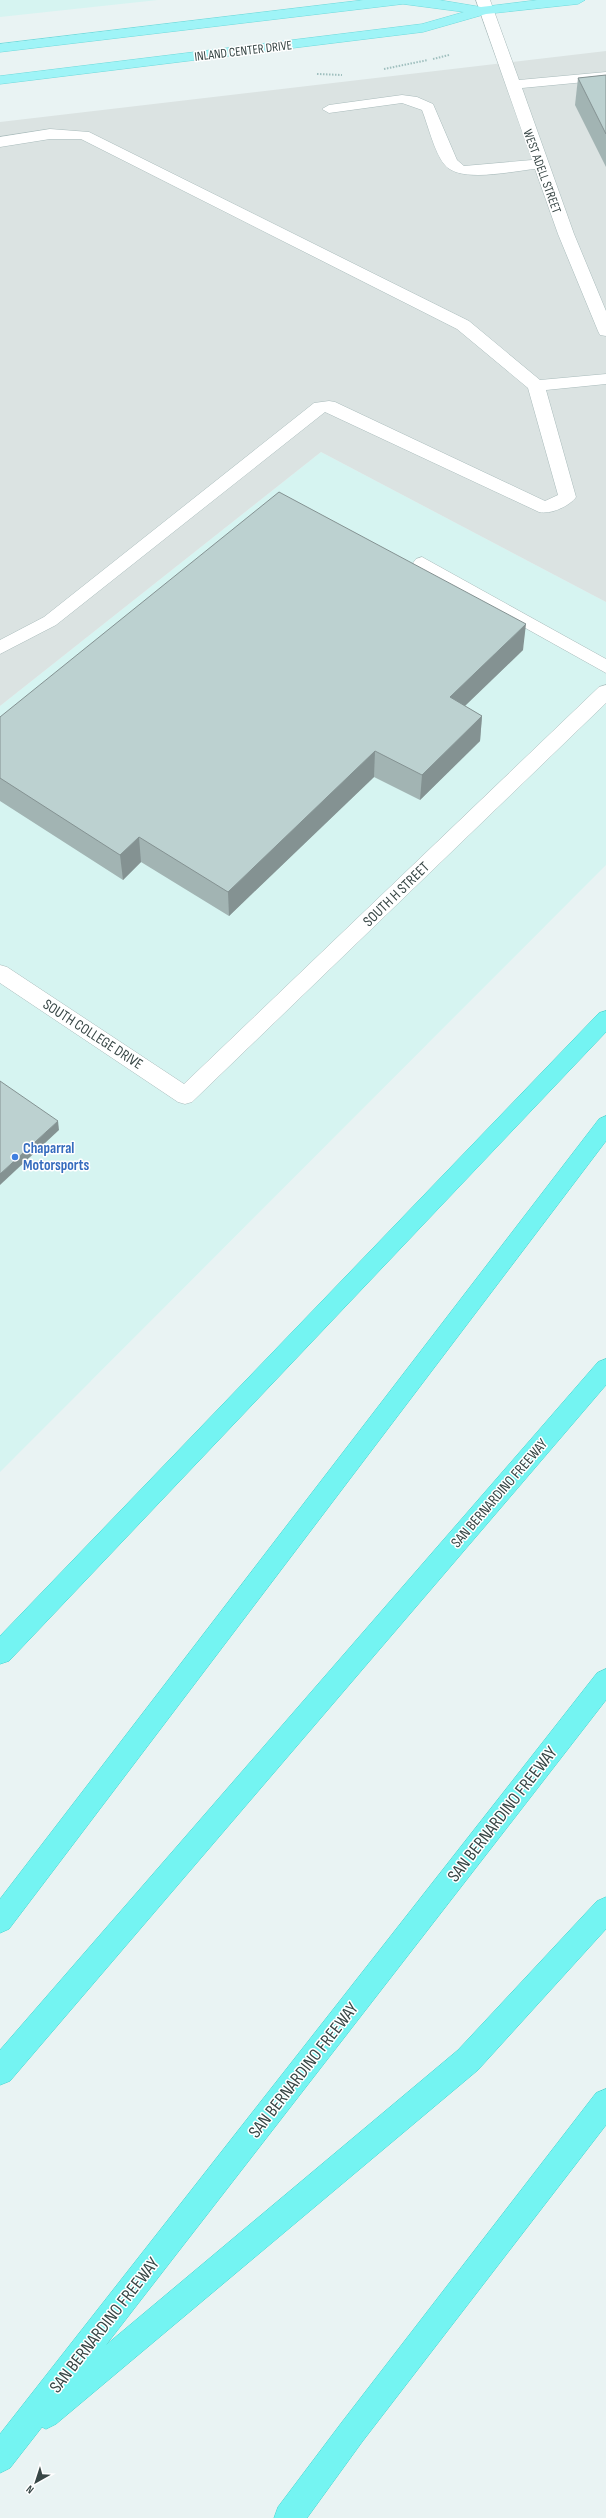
<svg xmlns="http://www.w3.org/2000/svg" width="606" height="2518" viewBox="0 0 606 2518" font-family="'Sofia Sans Condensed',sans-serif">
<style>
.commercial{fill:#d6f4f1}
.industrial{fill:#dbe3e2}
.lines{fill:none;stroke-linecap:round;stroke-linejoin:round}
.minor-casing{stroke:#a9bbbb;stroke-width:1}
.major-casing{stroke:#6fdadc;stroke-width:1}
.highway-casing{stroke:#44d3cc;stroke-width:1}
.path{stroke:#9fbfbe;stroke-width:2;stroke-dasharray:1.5 1.5;stroke-linecap:butt}
.minor{fill:#fff;fill-rule:evenodd}
.major{fill:#9ff4f7;fill-rule:evenodd}
.highway{fill:#74f4f2;fill-rule:evenodd}
.wall{fill:#a2b4b3}
.shaded-wall{fill:#849292}
.building{fill:#bcd1d0;stroke:#849292}
.shop-dot{fill:#3f7fe0;stroke:#fff;stroke-width:1.5}
.labels{text-anchor:middle;stroke-width:3;stroke-linejoin:round;paint-order:stroke}
.far-street-label{font-size:13px;fill:#384746;stroke:#fff}
.street-label{font-size:15px;fill:#384746;stroke:#fff}
.shop-label{font-size:15px;font-weight:bold;fill:#366cbe;stroke:#fff;text-anchor:start}
.near-street-label{font-size:18px;fill:#384746;stroke:#fff}
</style>
<rect width="100%" height="100%" fill="#e9f3f3"/>
<!-- commercial -->
<g class="commercial">
<polygon points="0,0 158,0 0,17"/>
<polygon points="321,452 606,602 606,865 0,1472 0,706"/>
</g>
<!-- industrial -->
<polygon class="industrial" points="606,51 606,602 321,452 0,706 0,122"/>
<g class="lines">
<defs>
<g id="minor">
<path d="M 476,0 L 490,0 L 519,80 L 606,72 L 606,80 L 522,88 L 574,234 L 606,311 L 606,336 L 600,335 L 598,331 L 558,234 L 535,169 C 512,171 459,184 444,164 C 434,151 428,125 422,110 L 402,103 L 329,113 L 322,109 L 329,105 L 402,95 L 417,97 L 433,104 L 457,160 L 464,166 L 532,160 Z"/>
<path d="M 50,129 L 89,132 L 469,321 L 540,380 L 606,374 L 606,384 L 546,390 L 576,497 C 570,506 550,515 539,512 L 325,412 L 56,625 L 0,654 L 0,640 L 44,617 L 314,403 L 329,401 L 335,402 L 545,501 L 558,495 L 528,388 L 457,329 L 81,139 L 50,139 L 0,147 L 0,137 Z"/>
<polygon points="422,557 606,659 606,673 416,567 413,563 416,559"/>
<polygon points="606,685 606,703 192,1102 185,1104 178,1102 0,983 0,965 7,967 184,1084 599,687"/>
</g>
<polygon id="major" points="364,0 439,0 481,7 538,0 585,0 578,4 486,14 423,32 0,84 0,76 422,24 464,12 403,4 0,52 0,44"/>
<g id="highway">
<polygon points="606,1011 606,1032 9,1661 0,1664 0,1636 599,1013"/>
<polygon points="606,1116 606,1141 9,1929 0,1933 0,1899 599,1119"/>
<polygon points="606,1359 606,1385 10,2081 0,2085 0,2050 598,1362"/>
<polygon points="606,1669 606,1700 106,2345 458,2050 597,1901 606,1897 606,1929 478,2070 56,2424 46,2429 42,2427 10,2468 0,2473 0,2434 597,1673"/>
<polygon points="606,2089 606,2125 362,2442 307,2518 274,2518 278,2507 342,2422 596,2093"/>
</g>
</defs>
<!-- minor casing -->
<use href="#minor" class="minor-casing"/>
<!-- major casing -->
<use href="#major" class="major-casing"/>
<!-- highway casing -->
<use href="#highway" class="highway-casing"/>
<!-- path -->
<g class="path">
<polyline points="433,59 449,55"/>
<polyline points="384,69 428,60"/>
<polyline points="317,74 342,75"/>
</g>
<!-- minor -->
<use href="#minor" class="minor"/>
<!-- major -->
<use href="#major" class="major"/>
<!-- highway -->
<use href="#highway" class="highway"/>
</g>
<!-- wall -->
<g class="wall">
<polygon points="606,75 606,167 575,105 578,78"/>
<polygon points="523,650 465,706 482,716 480,741 420,800 374,777 229,916 141,862 123,880 0,801 0,717"/>
</g>
<!-- shaded-wall -->
<g class="shaded-wall">
<polygon points="526,624 523,650 448,722 450,697"/>
<polygon points="482,716 480,741 420,800 422,775"/>
<polygon points="375,751 374,777 229,916 228,892"/>
<polygon points="139,837 141,862 123,880 120,855"/>
<polygon points="58,1121 59,1130 0,1185 0,1174"/>
</g>
<!-- building -->
<g class="building">
<polygon points="606,75 606,134 578,78"/>
<polygon points="279,492 526,624 450,697 482,716 422,775 375,751 228,892 139,837 120,855 0,778 0,717"/>
<polygon points="0,1081 58,1121 0,1174"/>
</g>
<!-- markers -->
<circle class="shop-dot" cx="15" cy="1157" r="4"/>
<g class="labels">
<!-- far-street labels -->
<g class="far-street-label">
<text transform="translate(243 50) rotate(-7)" y="5">INLAND CENTER DRIVE</text>
<text transform="translate(543 171) rotate(70)" y="5">WEST ADELL STREET</text>
</g>
<!-- street labels -->
<g class="street-label">
<text transform="translate(396 894) rotate(-44)" y="5">SOUTH H STREET</text>
<text transform="translate(93 1034) rotate(33)" y="5">SOUTH COLLEGE DRIVE</text>
<text transform="translate(499 1493) rotate(-49)" y="5">SAN BERNARDINO FREEWAY</text>
</g>
<!-- shop labels -->
<g class="shop-label">
<text x="23" y="1153">Chaparral<tspan x="23" dy="17">Motorsports</tspan></text>
</g>
<!-- near-street labels -->
<g class="near-street-label">
<text transform="translate(502 1814) rotate(-52)" y="6">SAN BERNARDINO FREEWAY</text>
<text transform="translate(303 2070) rotate(-52)" y="6">SAN BERNARDINO FREEWAY</text>
<text transform="translate(104 2325) rotate(-52)" y="6">SAN BERNARDINO FREEWAY</text>
</g>
</g>
<!-- north arrow -->
<g transform="translate(36 2482) rotate(219)" stroke="#ffffff" stroke-width="3" paint-order="stroke">
<path d="M0-3L7 15L0 10L-7 15Z" fill="#384746"/>
<text y="-6" font-size="11" font-weight="bold" text-anchor="middle" fill="#384746">N</text>
</g>
</svg>
